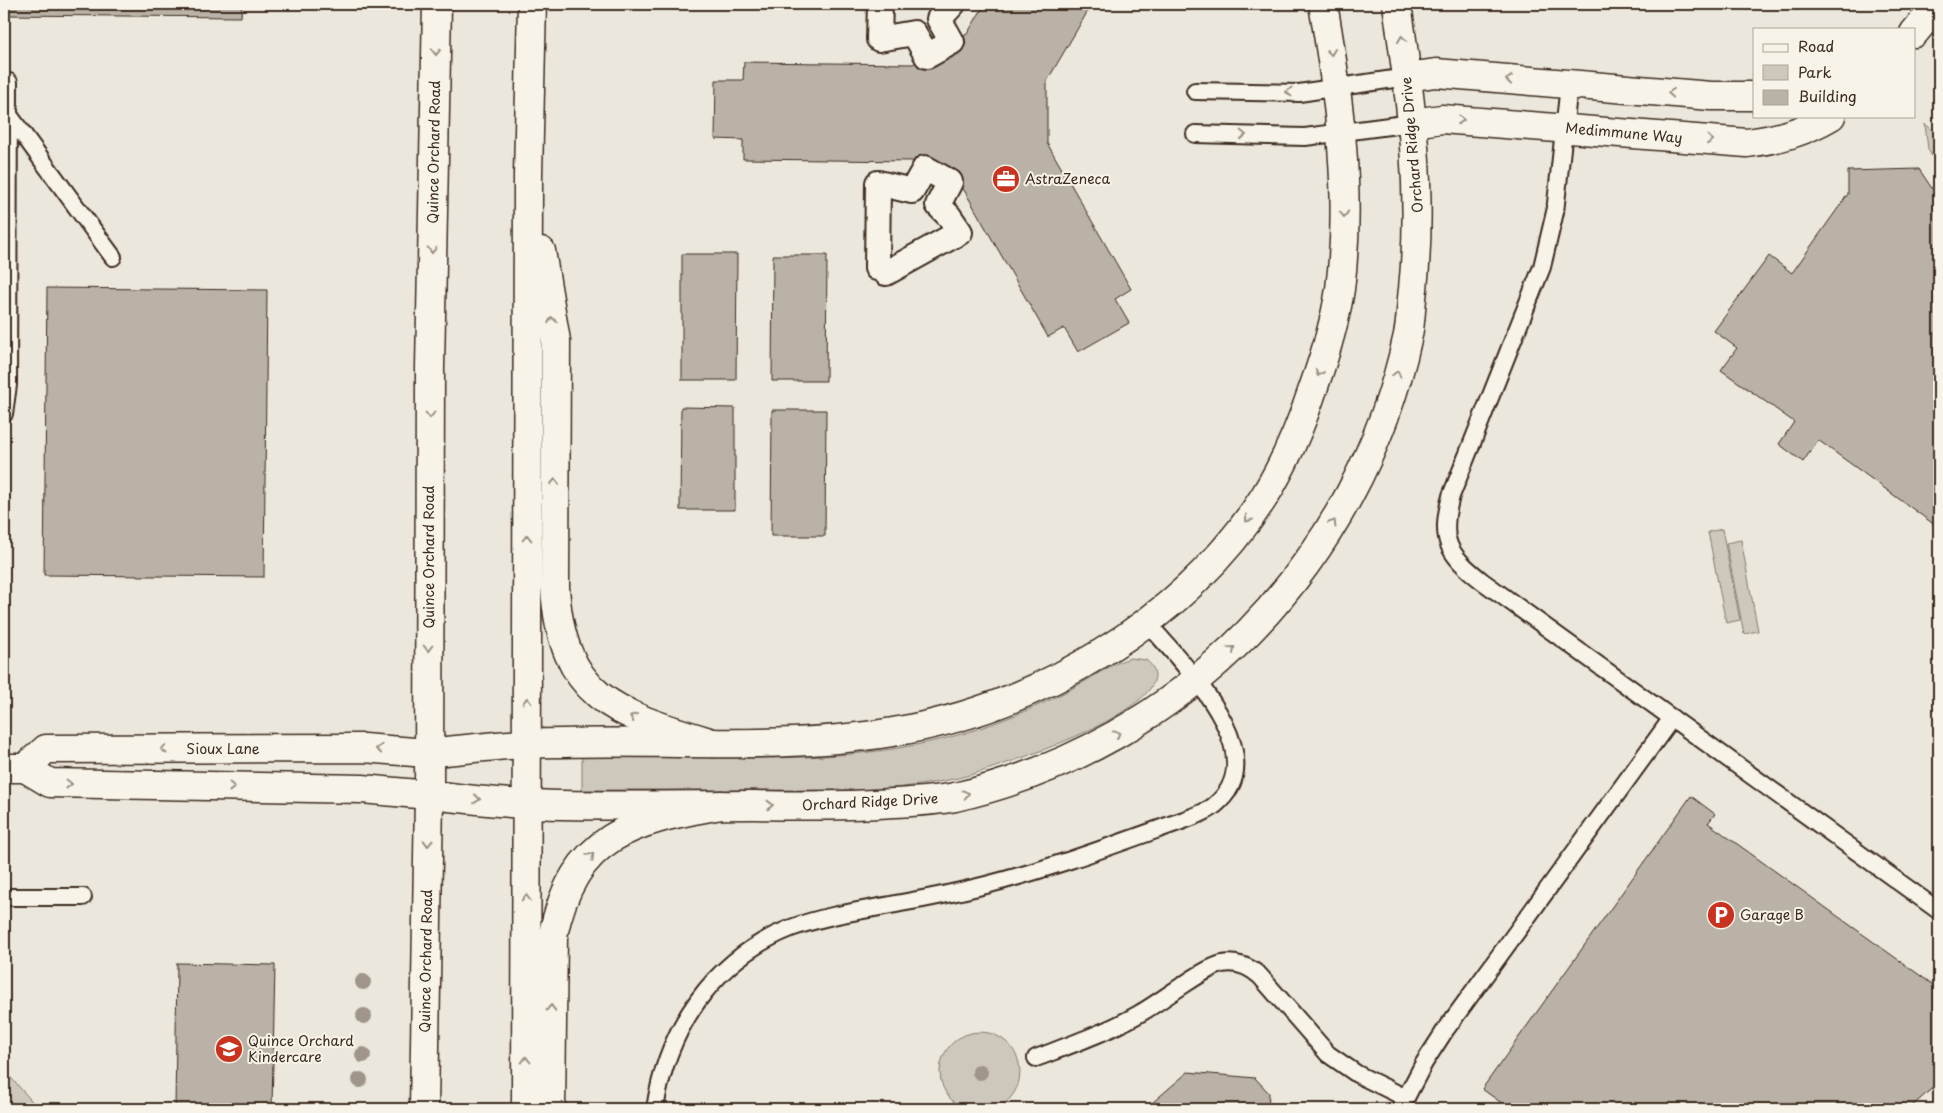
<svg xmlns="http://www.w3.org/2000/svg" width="1943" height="1113" viewBox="0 0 1943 1113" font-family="'Playpen Sans',sans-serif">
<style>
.green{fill:#cec8bc;stroke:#84796d}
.building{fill:#bab2a7;stroke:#3b2a1e}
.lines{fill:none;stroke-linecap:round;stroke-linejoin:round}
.service-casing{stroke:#3b2a1e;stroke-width:20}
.pedestrian-casing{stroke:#3b2a1e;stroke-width:28}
.minor-casing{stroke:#3b2a1e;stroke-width:31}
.tertiary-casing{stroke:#3b2a1e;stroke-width:31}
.primary-casing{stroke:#3b2a1e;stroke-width:31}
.service{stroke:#f7f3e8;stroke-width:16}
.pedestrian{stroke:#f7f3e8;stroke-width:24}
.minor{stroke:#f7f3e8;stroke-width:28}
.tertiary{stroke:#f7f3e8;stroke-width:28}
.primary{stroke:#f7f3e8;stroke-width:28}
.tree{fill:#9f958a}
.oneway{stroke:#998e83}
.labels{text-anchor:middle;stroke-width:4;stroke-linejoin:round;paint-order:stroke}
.street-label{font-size:14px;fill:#3b2a1e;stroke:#f7f3e8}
.poi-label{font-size:14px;fill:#3b2a1e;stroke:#f7f3e8;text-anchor:start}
</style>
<rect width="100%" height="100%" fill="#ece7dc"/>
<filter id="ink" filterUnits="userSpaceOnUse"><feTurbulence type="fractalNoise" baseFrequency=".02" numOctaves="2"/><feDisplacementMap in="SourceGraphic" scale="10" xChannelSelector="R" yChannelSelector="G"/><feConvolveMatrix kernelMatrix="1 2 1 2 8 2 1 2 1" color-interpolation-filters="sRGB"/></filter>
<g filter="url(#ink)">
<!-- green -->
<g class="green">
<polygon points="1925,124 1939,135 1939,170 1928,149"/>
<polygon points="1722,529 1740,620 1726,623 1708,532"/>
<polygon points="1741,540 1758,631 1744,634 1726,543"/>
<path d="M 1130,658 L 1146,660 C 1201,703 986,772 958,778 C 926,785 893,789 860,790 L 582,790 L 582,755 C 706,756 845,769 965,733 C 1003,721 1038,707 1073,688 C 1091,679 1110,664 1130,658 Z"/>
<circle cx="980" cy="1072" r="40"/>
<polygon points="4,1070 39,1109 4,1109"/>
</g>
<!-- building -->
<g class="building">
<polygon points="4,4 242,4 241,17 4,15"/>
<polygon points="985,4 1092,4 1047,81 1047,143 1131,289 1115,299 1129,323 1078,352 1064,328 1048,337 964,190 912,161 743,159 743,140 715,139 716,80 743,80 744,62 913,64 967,34"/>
<polygon points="1919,169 1939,199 1939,528 1818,440 1803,462 1779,444 1794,422 1721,370 1737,348 1714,331 1769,256 1792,273 1848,194 1848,171"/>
<polygon points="682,254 737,254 736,380 682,380"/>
<polygon points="773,255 827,255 826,381 772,381"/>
<polygon points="47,288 267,290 264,577 44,575"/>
<polygon points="681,407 735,408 735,510 680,510"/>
<polygon points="772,410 826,410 825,536 771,536"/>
<polygon points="1691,796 1715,814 1708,823 1715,828 1939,989 1939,1082 1909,1109 1510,1109 1482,1089"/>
<polygon points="177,963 275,965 272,1109 175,1109"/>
<polygon points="1188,1072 1255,1078 1269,1093 1268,1109 1145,1109"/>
</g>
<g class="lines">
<defs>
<g id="service">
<path d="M 1569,85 L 1555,212 L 1542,267 L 1451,496 C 1439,541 1448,554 1482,581 L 1939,911"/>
<polyline points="1195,91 1299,93 1407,77"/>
<polyline points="9,115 113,257"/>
<polyline points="1195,134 1305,137 1412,123"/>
<polyline points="4,414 8,385 9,82"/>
<polyline points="4,897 83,897"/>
<path d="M 1036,1058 C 1070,1045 1105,1033 1137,1015 C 1160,1003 1201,969 1222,964 C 1236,961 1250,967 1260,976 L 1328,1054 L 1357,1074 L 1406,1098"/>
<path d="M 655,1109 C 667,1029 713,959 791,928 C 826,915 865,910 901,903 C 930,898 958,892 986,885 C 1053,868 1119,843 1184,820 C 1194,816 1206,813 1215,805 C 1277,754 1180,662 1147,622"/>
<polyline points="1400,1109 1424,1063 1446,1029 1672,718"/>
</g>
<g id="pedestrian">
<polyline points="880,4 879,39 914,33 927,56 952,42 939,19 953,4"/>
<polygon points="925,168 950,182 938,205 949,216 960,232 886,273 883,268 877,268 878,183 912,191"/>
</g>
<g id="minor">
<polyline points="1914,33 1938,4"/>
<polyline points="1407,77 1436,73 1711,96 1754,96"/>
<path d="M 1412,123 L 1442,119 L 1747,143 C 1778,139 1804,132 1831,116"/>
<polyline points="4,768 25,768 50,783 362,789 429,795"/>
<polyline points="25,768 46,749 363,748 427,753"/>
</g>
<g id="tertiary">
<path d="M 427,753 C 460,750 494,745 527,744 C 649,738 772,752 893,732 C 1037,708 1184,622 1264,497 C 1286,462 1301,425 1314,386 C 1325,355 1335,323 1340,289 C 1352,195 1339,97 1323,4"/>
<path d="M 429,795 C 462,798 496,803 529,804 C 604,807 679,805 754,805 C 801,806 847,806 894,803 C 914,802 935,801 955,797 C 1183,745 1359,563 1408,335 C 1411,321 1411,304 1413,289 C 1423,191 1411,101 1397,4"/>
</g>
<g id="primary">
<path d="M 541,251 L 556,341 L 555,587 C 562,700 617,714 713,743"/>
<polyline points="424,1109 429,795 430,367 437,4"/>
<polyline points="526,1109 528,175 532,4"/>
<path d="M 551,1109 L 553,935 C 574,835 631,821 721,805"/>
</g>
</defs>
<!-- service casing -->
<use href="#service" class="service-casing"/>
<!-- pedestrian casing -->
<use href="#pedestrian" class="pedestrian-casing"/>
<!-- minor casing -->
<use href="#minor" class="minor-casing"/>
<!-- tertiary casing -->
<use href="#tertiary" class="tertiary-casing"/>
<!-- primary casing -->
<use href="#primary" class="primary-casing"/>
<!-- service -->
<use href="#service" class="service"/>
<!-- pedestrian -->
<use href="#pedestrian" class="pedestrian"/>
<!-- minor -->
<use href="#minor" class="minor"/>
<!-- tertiary -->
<use href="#tertiary" class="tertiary"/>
<!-- primary -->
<use href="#primary" class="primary"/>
</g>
<!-- trees -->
<g class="tree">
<circle cx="363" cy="982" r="8"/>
<circle cx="364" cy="1016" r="8"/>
<circle cx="363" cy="1055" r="8"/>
<circle cx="980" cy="1072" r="8"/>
<circle cx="360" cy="1080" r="8"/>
</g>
<!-- one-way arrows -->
<defs><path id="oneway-chevron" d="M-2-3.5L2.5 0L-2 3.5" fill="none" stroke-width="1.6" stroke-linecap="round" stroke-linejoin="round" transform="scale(1.25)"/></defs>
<g class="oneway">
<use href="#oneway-chevron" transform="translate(1402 39) rotate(-98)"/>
<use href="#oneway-chevron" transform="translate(436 52) rotate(91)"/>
<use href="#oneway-chevron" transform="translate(1331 52) rotate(83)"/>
<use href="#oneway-chevron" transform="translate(1509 80) rotate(-175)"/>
<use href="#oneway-chevron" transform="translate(1289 92) rotate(-179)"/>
<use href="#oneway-chevron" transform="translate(1671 93) rotate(-175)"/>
<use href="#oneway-chevron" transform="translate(1461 120) rotate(4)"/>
<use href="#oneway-chevron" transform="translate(1243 135) rotate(1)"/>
<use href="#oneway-chevron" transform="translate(1710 140) rotate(5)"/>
<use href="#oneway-chevron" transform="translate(1344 214) rotate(89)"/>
<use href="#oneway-chevron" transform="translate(432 250) rotate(91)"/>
<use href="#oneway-chevron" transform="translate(552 320) rotate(-100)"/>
<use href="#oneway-chevron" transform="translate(1319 373) rotate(109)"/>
<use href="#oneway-chevron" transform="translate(1397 374) rotate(-74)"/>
<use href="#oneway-chevron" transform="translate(430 415) rotate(90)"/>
<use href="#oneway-chevron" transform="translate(555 482) rotate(-89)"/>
<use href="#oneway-chevron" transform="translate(1248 519) rotate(126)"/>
<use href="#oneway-chevron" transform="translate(1333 523) rotate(-58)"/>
<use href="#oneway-chevron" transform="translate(527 538) rotate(-90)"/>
<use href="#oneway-chevron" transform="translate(428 648) rotate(90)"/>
<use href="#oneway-chevron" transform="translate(1232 649) rotate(-42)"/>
<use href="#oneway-chevron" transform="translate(527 701) rotate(-90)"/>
<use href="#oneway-chevron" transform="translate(633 717) rotate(-155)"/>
<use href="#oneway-chevron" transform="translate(1117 734) rotate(-29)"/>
<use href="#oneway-chevron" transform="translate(164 749) rotate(180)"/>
<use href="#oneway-chevron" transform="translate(379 749) rotate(-176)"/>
<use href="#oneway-chevron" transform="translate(69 784) rotate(1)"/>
<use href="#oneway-chevron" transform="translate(232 787) rotate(1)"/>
<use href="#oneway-chevron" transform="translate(966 794) rotate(-15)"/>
<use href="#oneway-chevron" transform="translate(477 799) rotate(5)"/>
<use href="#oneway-chevron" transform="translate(770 805)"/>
<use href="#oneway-chevron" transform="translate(428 843) rotate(91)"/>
<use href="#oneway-chevron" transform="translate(591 856) rotate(-45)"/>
<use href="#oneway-chevron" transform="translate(526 898) rotate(-90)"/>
<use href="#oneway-chevron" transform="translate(551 1008) rotate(-89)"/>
<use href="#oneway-chevron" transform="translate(526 1060) rotate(-90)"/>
</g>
</g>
<!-- icons -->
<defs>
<symbol id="office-disc" viewBox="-11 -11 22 22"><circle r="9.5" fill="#c8321e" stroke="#f7f3e8"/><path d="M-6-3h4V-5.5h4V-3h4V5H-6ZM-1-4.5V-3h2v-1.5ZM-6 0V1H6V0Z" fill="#fff"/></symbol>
<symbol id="parking-disc" viewBox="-11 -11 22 22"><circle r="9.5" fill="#c8321e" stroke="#f7f3e8"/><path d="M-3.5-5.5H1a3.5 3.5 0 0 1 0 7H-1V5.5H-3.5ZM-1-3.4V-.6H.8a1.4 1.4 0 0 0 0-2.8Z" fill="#fff"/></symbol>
<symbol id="school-disc" viewBox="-11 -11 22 22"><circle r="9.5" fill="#c8321e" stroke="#f7f3e8"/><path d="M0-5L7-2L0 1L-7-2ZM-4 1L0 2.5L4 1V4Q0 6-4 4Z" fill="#fff"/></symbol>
</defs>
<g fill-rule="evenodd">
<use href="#office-disc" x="990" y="163" width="32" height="32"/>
<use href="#parking-disc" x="1705" y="899" width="32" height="32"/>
<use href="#school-disc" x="213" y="1033" width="32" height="32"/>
</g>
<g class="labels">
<!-- street labels -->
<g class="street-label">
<text transform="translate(1624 133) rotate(5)" y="5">Medimmune Way</text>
<text transform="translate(1412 145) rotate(-95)" y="5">Orchard Ridge Drive</text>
<text transform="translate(434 152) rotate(-89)" y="5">Quince Orchard Road</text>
<text transform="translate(429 557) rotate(-90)" y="5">Quince Orchard Road</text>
<text x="223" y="754">Sioux Lane</text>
<text transform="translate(870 802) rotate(-3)" y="5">Orchard Ridge Drive</text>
<text transform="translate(426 961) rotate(-89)" y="5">Quince Orchard Road</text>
</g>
<!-- poi labels -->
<g class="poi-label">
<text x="1025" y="184">AstraZeneca</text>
<text x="1740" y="920">Garage B</text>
<text x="248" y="1046">Quince Orchard<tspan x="248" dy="16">Kindercare</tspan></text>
</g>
</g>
<!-- margin -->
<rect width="1943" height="1113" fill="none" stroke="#f7f3e8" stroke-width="20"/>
<rect x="10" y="10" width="1923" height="1093" fill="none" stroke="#3b2a1e" stroke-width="2" filter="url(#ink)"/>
<!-- legend -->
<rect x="1753" y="28" width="162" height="90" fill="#f7f3e8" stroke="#aca397"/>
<rect x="1763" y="44" width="25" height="8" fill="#f7f3e8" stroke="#aca397"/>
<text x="1798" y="52" font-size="15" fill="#3b2a1e">Road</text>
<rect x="1763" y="65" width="25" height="15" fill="#cec8bc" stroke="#aca397"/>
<text x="1798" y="78" font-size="15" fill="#3b2a1e">Park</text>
<rect x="1763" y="90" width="25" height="15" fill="#bab2a7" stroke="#aca397"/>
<text x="1798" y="102" font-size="15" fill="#3b2a1e">Building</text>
</svg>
